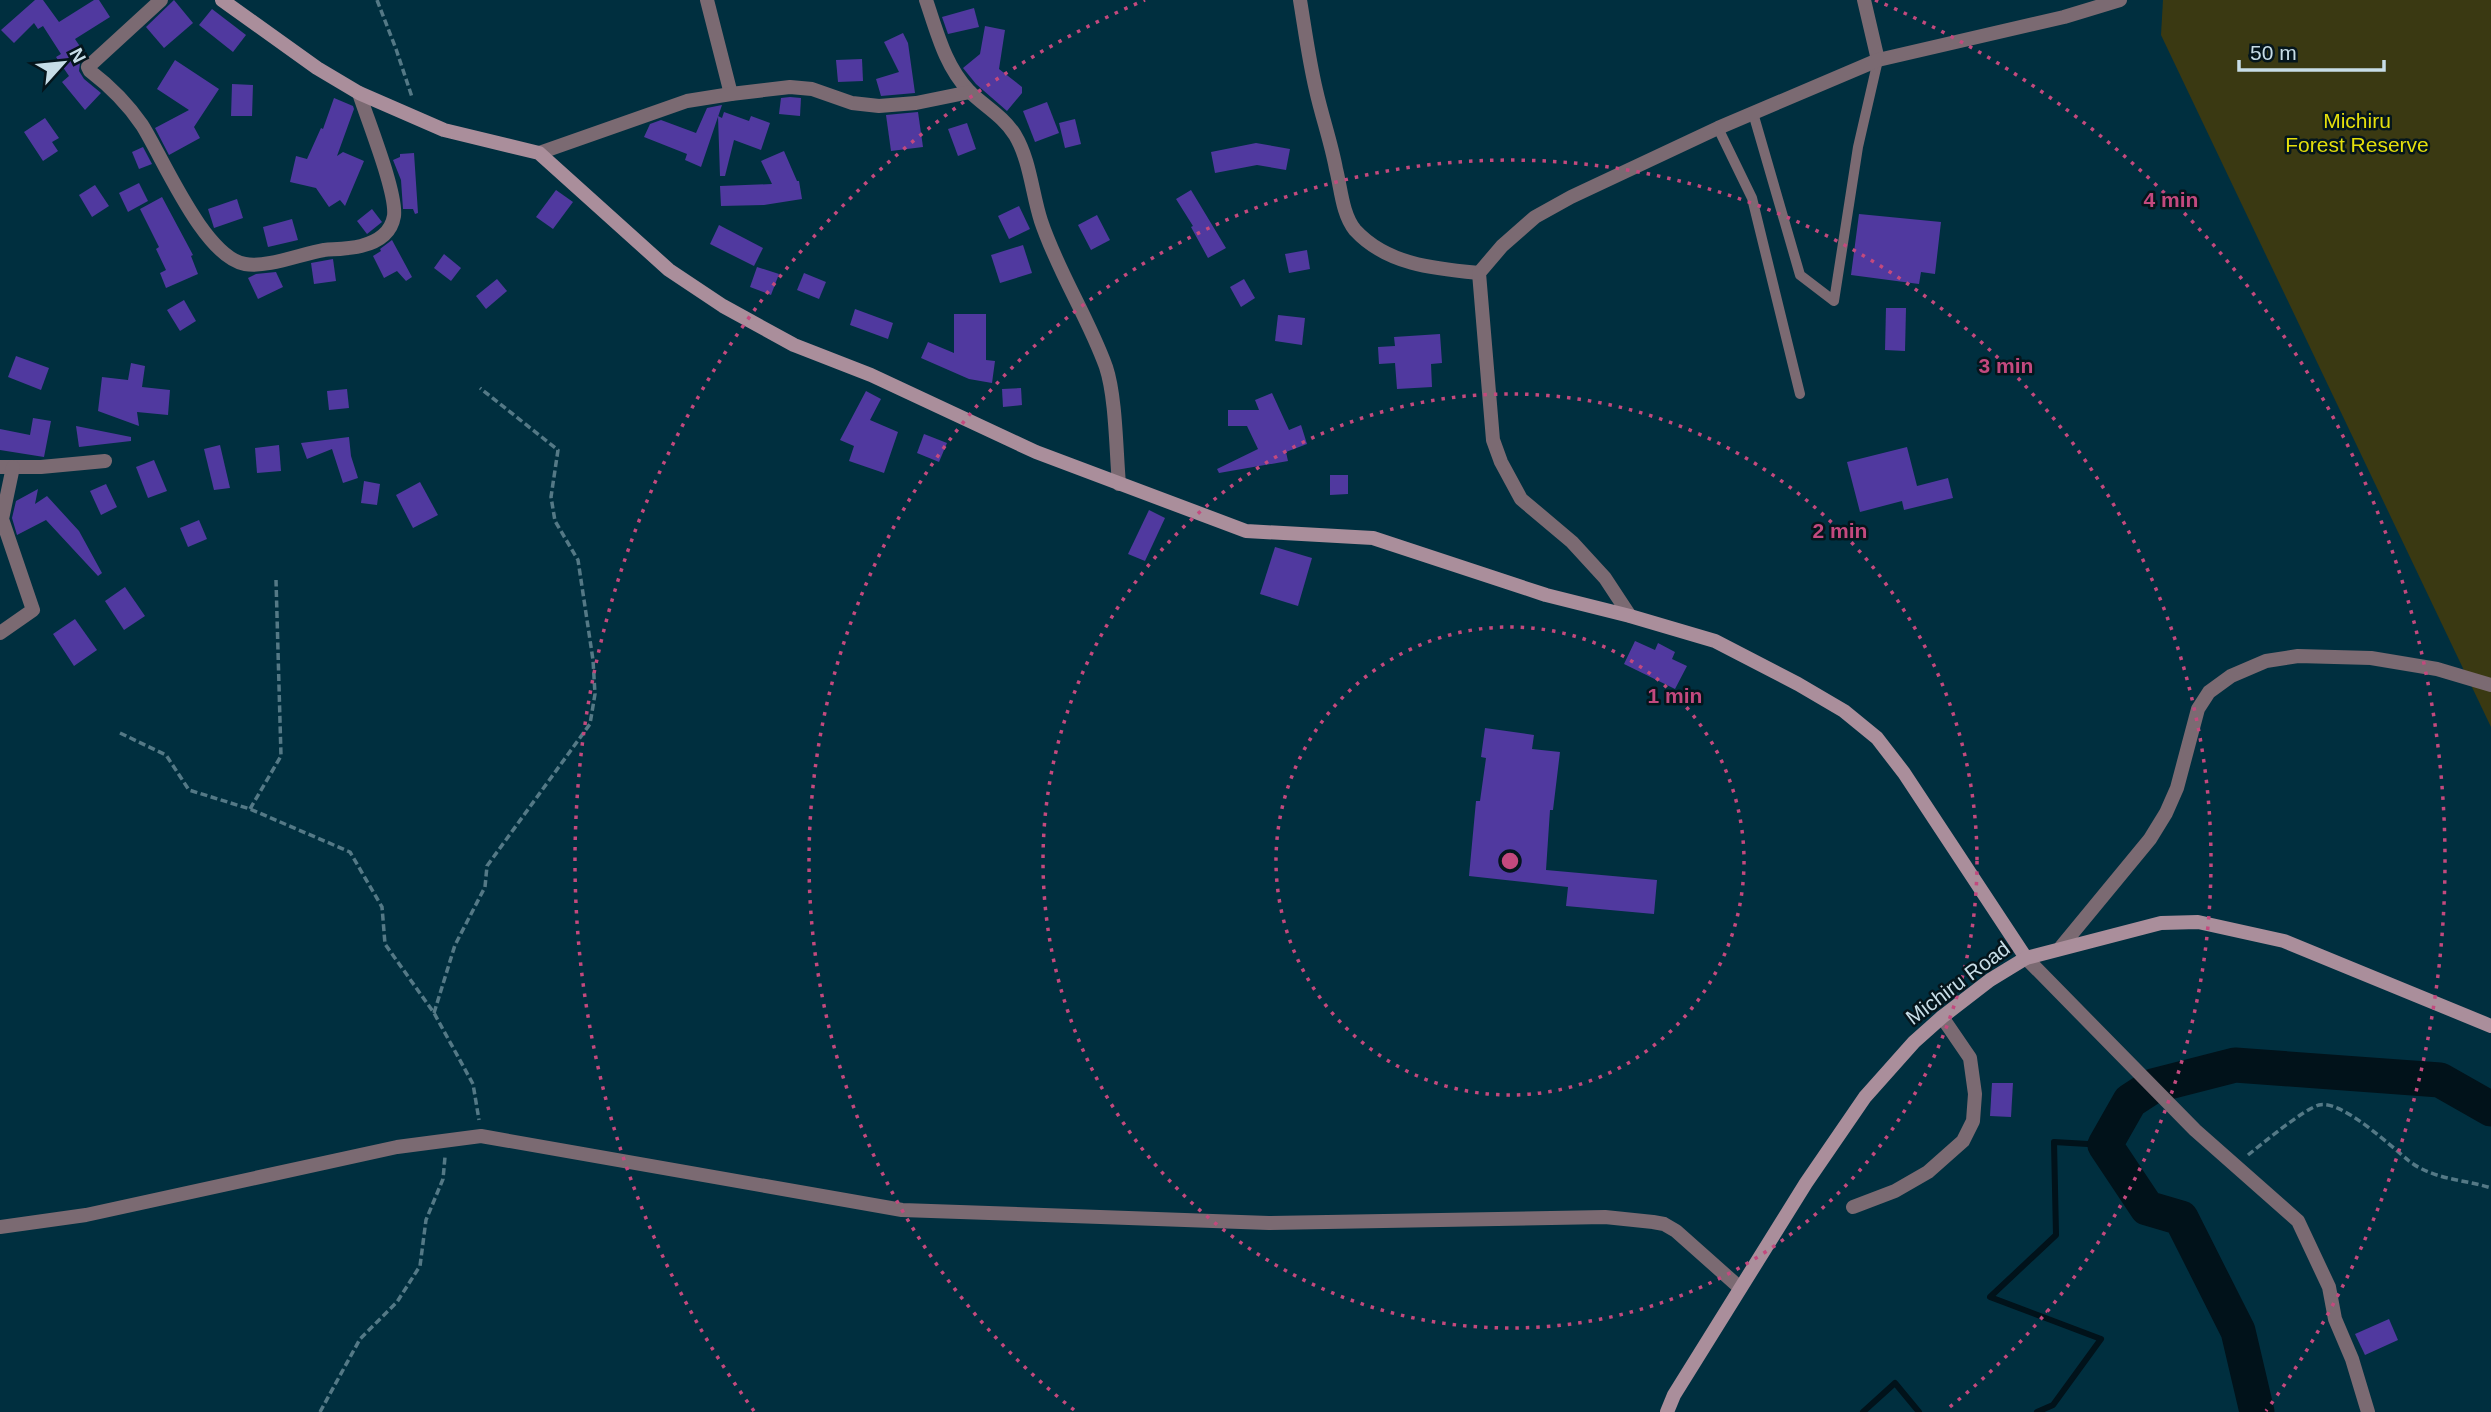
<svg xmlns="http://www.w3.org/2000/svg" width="2491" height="1412" viewBox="0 0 2491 1412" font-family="Arial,sans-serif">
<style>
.green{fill:#3a3912}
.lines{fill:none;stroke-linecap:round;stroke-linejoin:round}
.stream{stroke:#01121a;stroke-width:6}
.river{stroke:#01121a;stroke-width:35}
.building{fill:#50399f}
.path{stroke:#547986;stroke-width:3.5;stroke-dasharray:7 3.5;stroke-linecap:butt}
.lane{stroke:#7b6a72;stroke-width:10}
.street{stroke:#7b6a72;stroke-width:14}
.secondary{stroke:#aa8e9b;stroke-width:14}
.ring{fill:none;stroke:#c3497e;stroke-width:3.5;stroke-dasharray:3.5 7}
.labels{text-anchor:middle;stroke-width:5;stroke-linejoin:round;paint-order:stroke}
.park-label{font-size:21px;fill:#e4df0c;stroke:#04151c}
.street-label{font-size:21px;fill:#c7dde7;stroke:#04151c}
.centre{fill:#c3497e;stroke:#04151c;stroke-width:3.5}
.ring-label{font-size:21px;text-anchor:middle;font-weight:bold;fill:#c3497e;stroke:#04151c;stroke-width:5;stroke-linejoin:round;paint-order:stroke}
</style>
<rect width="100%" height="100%" fill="#002f3f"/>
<!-- green -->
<polygon class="green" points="2163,0 2491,0 2491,727 2161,35"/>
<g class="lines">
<!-- stream -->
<g class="stream">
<polyline points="1863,1412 1895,1383 1919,1412"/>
<polyline points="2037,1412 2053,1405 2101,1339 1990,1297 2056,1235 2054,1142 2105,1145"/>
</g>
<!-- river -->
<polyline class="river" points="2257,1412 2238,1331 2181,1218 2147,1208 2105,1145 2130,1101 2153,1086 2235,1065 2440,1080 2491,1109"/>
</g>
<!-- building -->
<g class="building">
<polygon points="35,0 43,0 59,22 94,0 99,0 110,17 75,39 85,54 77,60 80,63 79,71 84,79 101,93 85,110 62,82 69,76 56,57 61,54 43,26 38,29 34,23 14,43 1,30"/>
<polygon points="174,0 193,23 164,48 146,27"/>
<polygon points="974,8 979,27 948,34 942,17"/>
<polygon points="212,9 246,35 233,52 199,25"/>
<polygon points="985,26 1005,30 999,69 1022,87 1022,93 1007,111 976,84 963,68 980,54"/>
<polygon points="903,33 908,43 915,93 881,96 876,79 899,72 884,42"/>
<polygon points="862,59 863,81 838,82 836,60"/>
<polygon points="175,60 219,89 194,127 200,138 169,155 155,128 189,110 157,89"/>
<polygon points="232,84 253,85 252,116 231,116"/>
<polygon points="790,97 801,98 800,116 779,114 781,98"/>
<polygon points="334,98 353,106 354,109 337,156 343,152 364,161 345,206 340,200 329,207 316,188 290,182 296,156 307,159 321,128 323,129"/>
<polygon points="1047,102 1059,133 1035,142 1023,111"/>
<polygon points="722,105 701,167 685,160 687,154 644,137 650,124 661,120 696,133 707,108"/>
<polygon points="724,112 749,121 751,116 770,123 761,150 734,140 725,176 720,176 718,116 722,118"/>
<polygon points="918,112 923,147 891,151 886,115"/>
<polygon points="45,118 59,138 52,142 58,151 43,161 24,132"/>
<polygon points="1075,119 1081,144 1065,148 1059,123"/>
<polygon points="967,123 976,149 958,156 948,129"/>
<polygon points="1256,143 1290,149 1286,170 1257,165 1215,173 1211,152"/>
<polygon points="143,147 152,164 139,169 132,152"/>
<polygon points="784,151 797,181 799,181 802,199 764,205 721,206 720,186 772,184 761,161"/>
<polygon points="414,153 418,213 415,214 413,209 403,209 401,180 393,160 400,157 400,154"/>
<polygon points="139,183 148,201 128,212 119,193"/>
<polygon points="95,185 109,206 92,217 79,195"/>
<polygon points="556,190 573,202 553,229 536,217"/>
<polygon points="1191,190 1226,248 1208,258 1191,227 1193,226 1176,199"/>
<polygon points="162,197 193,255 191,256 198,274 166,288 160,273 166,270 156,249 159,247 140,209"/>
<polygon points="237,199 243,218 214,228 208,209"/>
<polygon points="1019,206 1030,229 1009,239 998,216"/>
<polygon points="372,209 382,222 367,234 357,221"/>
<polygon points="1859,214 1941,222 1935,274 1921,272 1919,284 1851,275"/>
<polygon points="1097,215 1110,240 1091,250 1078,225"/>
<polygon points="292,219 298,240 268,247 263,227"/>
<polygon points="719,225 763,248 754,266 710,244"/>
<polygon points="392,240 412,277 406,281 397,271 384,278 373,256 381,251 380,249"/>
<polygon points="1023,245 1032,273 1000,283 991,255"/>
<polygon points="1307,250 1310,269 1289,273 1285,254"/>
<polygon points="444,254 461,268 451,281 434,268"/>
<polygon points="333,259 336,281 314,284 311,263"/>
<polygon points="757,267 779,274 771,295 750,287"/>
<polygon points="276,272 283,287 258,299 248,278 256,274"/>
<polygon points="804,273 826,282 819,299 797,290"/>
<polygon points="497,279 507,291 486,309 476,296"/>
<polygon points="1244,279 1255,298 1241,307 1230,287"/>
<polygon points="184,300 196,321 180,331 167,310"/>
<polygon points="1886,308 1906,308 1905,351 1885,350"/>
<polygon points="855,309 893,323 888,339 850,325"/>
<polygon points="954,314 986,314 986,360 995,361 992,383 969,379 921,358 928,342 954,353"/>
<polygon points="1278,315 1305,318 1302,345 1275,341"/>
<polygon points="1440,334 1442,363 1431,364 1432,387 1397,389 1395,363 1379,364 1378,347 1395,346 1394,337"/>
<polygon points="16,356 49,368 41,390 8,377"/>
<polygon points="131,363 145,366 142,387 170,390 168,415 137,412 139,426 98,411 102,377 128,380"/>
<polygon points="1021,388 1022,405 1003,407 1002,389"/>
<polygon points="347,389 349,408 329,410 327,391"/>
<polygon points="866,391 881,399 870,420 898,432 884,473 849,461 854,446 840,440"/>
<polygon points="1272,393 1289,430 1301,425 1307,444 1286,452 1288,461 1219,473 1217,469 1258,449 1247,426 1228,426 1228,410 1259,410 1255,400"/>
<polygon points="33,418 51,421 44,457 0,450 0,429 30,435"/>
<polygon points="76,426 131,437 131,441 79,447"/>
<polygon points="924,434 947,443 939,462 917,453"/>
<polygon points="349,437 351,456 358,478 343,483 332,449 307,459 301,443"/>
<polygon points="220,445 230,488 214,490 204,449"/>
<polygon points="279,445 281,471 257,473 255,448"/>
<polygon points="1907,447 1917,486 1948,478 1953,498 1904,510 1902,501 1860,512 1847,462"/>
<polygon points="154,460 167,491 148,498 136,467"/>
<polygon points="1330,475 1348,475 1348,494 1330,495"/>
<polygon points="364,481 380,484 377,505 361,503"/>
<polygon points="420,482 438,515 413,528 396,495"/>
<polygon points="106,484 117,507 101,515 90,491"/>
<polygon points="38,489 35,504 47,496 79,531 102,573 98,576 46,520 17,535 12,518 16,501"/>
<polygon points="1149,510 1165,518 1145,561 1128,554"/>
<polygon points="199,520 207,539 188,547 180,528"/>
<polygon points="1275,547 1312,558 1298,606 1260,594"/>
<polygon points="125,587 145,616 124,630 105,601"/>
<polygon points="75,619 97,650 74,666 53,634"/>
<polygon points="1635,641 1655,650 1658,643 1675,652 1672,659 1687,666 1675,689 1624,664"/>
<polygon points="1485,728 1534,735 1532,749 1560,752 1553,810 1550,810 1546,870 1657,880 1654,914 1566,906 1568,887 1469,876 1476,801 1480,801 1486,758 1481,757"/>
<polygon points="1992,1083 2013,1083 2011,1117 1990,1116"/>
<polygon points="2389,1319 2398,1340 2365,1355 2355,1334"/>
</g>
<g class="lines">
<!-- path -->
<g class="path">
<polyline points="377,0 396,49 412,97"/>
<polyline points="120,733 166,755 189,790 250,809 350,852 382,907 385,944 434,1013 473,1084 479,1120"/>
<polyline points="250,809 281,756 276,580"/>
<polyline points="434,1013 455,945 485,887 487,866 590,724 595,694 593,660 578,560 555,521 551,497 558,450 480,388"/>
<path d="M 2248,1155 C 2263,1143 2304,1109 2319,1105 C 2341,1099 2392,1147 2409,1161 C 2434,1180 2463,1179 2491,1188"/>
<polyline points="320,1412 360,1339 397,1302 420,1266 426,1220 443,1179 445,1157"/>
</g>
<!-- lane -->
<g class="lane">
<polyline points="1753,113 1800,275 1834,301 1858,147 1878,60"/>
<polyline points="1718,128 1752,198 1800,394"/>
</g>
<!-- street -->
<g class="street">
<path d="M 161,0 L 88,67 L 90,71 C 111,87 127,103 142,125 C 163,158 204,257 245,264 C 267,268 301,254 324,250 C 336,249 349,249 361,246 C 377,242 391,234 394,216 C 397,192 367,119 359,93"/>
<polyline points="707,0 731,94"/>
<path d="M 926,0 C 937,32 945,66 969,91 C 984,106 1003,116 1015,135 C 1030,160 1032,193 1041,221 C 1058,272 1088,317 1106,367 C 1116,397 1116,451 1119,484"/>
<path d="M 1300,0 C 1305,30 1309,61 1316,90 C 1322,117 1331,142 1336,169 C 1341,188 1342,214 1355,230 C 1387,265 1436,269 1479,273"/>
<polyline points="1864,0 1878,60"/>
<polyline points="539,153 687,101 731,94 790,87 812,89 852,103 879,106 916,103 970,92"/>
<polyline points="0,467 41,467 105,461"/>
<polyline points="1630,616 1605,578 1572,542 1521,499 1501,462 1493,440 1479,273 1502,246 1535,217 1571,197 1718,128 1878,60 2064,17 2120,0"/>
<polyline points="0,633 33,610 2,519 13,467"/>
<polyline points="2061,947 2150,839 2166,813 2177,788 2198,709 2209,692 2231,676 2266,661 2298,656 2371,658 2437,669 2491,685"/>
<polyline points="2026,958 2195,1130 2298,1221 2329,1287 2335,1319 2352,1359 2368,1412"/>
<polyline points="1853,1207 1895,1191 1928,1172 1963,1141 1973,1121 1975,1094 1970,1058 1942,1017"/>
<polyline points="0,1227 86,1215 397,1147 481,1136 902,1210 1269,1223 1605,1217 1653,1222 1664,1224 1676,1231 1739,1287"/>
</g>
<!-- secondary -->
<g class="secondary">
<polyline points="222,0 317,68 359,93 444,130 539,153 669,270 723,306 794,345 871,375 1036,452 1246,531 1373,538 1546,595 1630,616 1715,641 1798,684 1844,711 1877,738 1904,773 2026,958"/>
<polyline points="1667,1412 1674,1395 1806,1183 1865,1097 1914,1042 1942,1017 1990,980 2026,958 2161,923 2198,922 2284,941 2491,1026"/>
</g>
</g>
<!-- distance rings -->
<g class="ring">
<circle cx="1510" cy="861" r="234"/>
<circle cx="1510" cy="861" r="467"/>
<path d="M1074 1410A701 701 0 1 1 1946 1410"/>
<path d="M754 1411A935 935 0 0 1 1145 0M1875 0A935 935 0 0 1 2266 1411"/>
</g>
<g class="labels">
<!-- park labels -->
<g class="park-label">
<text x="2357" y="128">Michiru<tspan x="2357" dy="24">Forest Reserve</tspan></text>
</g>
<!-- street labels -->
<g class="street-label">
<text transform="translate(1958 983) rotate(-37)" y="7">Michiru Road</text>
</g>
</g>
<circle cx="1510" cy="861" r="10" class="centre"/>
<g class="ring-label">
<text x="2171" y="207">4 min</text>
<text x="2006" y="373">3 min</text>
<text x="1840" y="538">2 min</text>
<text x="1675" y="703">1 min</text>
</g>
<!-- north arrow -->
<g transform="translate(63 63) rotate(63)" stroke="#04151c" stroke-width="5" paint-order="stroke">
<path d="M0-5L12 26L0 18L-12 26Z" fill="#c7dde7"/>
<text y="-10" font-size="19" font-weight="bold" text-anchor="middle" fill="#c7dde7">N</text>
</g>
<!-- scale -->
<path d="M2239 60v10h145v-10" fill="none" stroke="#c7dde7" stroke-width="3.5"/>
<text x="2250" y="60" font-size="21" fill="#c7dde7" stroke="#04151c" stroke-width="5" paint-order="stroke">50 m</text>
</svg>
